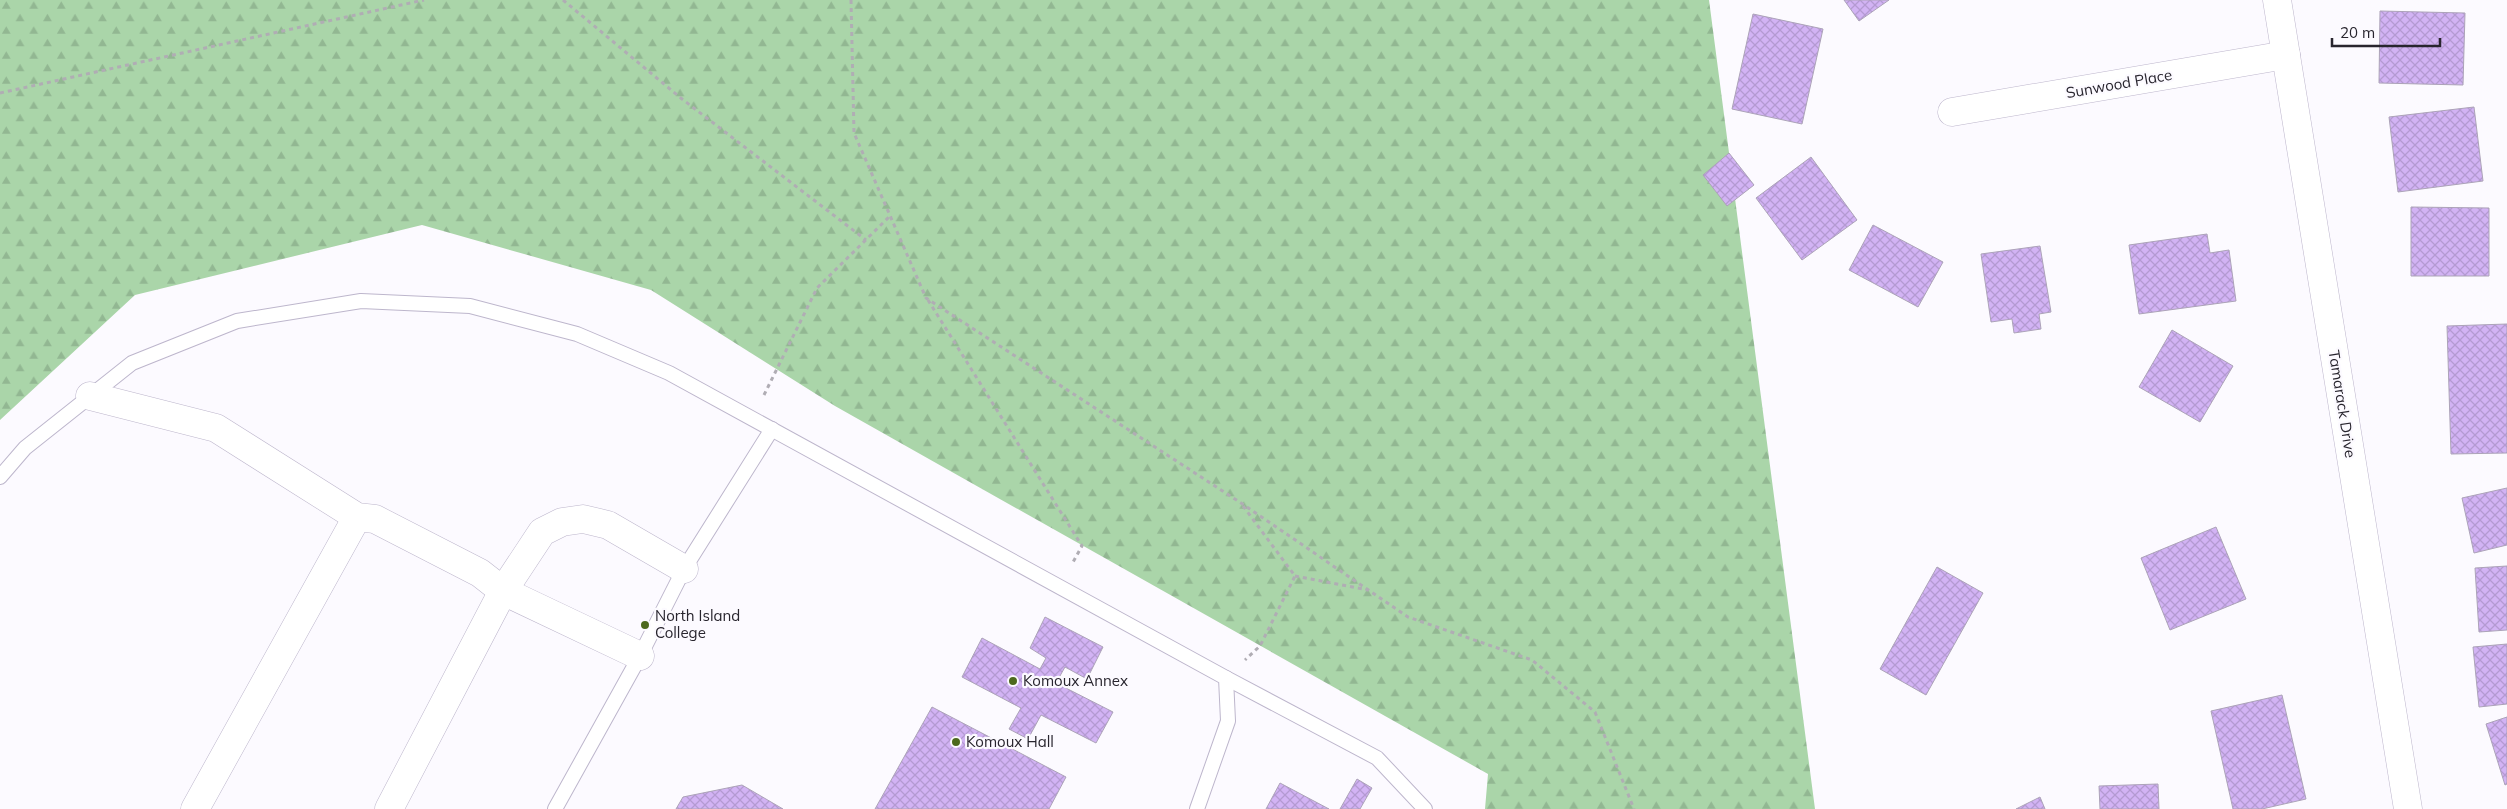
<svg xmlns="http://www.w3.org/2000/svg" width="2507" height="809" viewBox="0 0 2507 809" font-family="Mulish,sans-serif">
<style>
.forest{fill:url(#forest-firs)}
.building{fill:url(#building-cross-hatch);stroke:#aca3b8}
.lines{fill:none;stroke-linecap:round;stroke-linejoin:round}
.lane-casing{stroke:#bdb6cc;stroke-width:16}
.street-casing{stroke:#bdb6cc;stroke-width:29}
.path{stroke:#b0adb4;stroke-width:3;stroke-dasharray:4 4;stroke-linecap:butt}
.lane{stroke:#fff;stroke-width:14}
.street{stroke:#fff;stroke-width:28}
.poi-dot{fill:#4d691d;stroke:#fcfaff;stroke-width:2}
.labels{text-anchor:middle;stroke-width:4.5;stroke-linejoin:round;paint-order:stroke}
.street-label{font-size:15px;fill:#28252e;stroke:#fcfaff}
.poi-label{font-size:15px;fill:#28252e;stroke:#fcfaff;text-anchor:start}
</style>
<defs>
<pattern id="forest-firs" width="22" height="20" patternUnits="userSpaceOnUse" patternTransform="scale(1.25)"><rect width="22" height="20" fill="#aad5a9"/><path d="M5 1l3.5 6h-7zM16 11l3.5 6h-7z" fill="#92b792"/></pattern>
<pattern id="building-cross-hatch" width="8" height="8" patternUnits="userSpaceOnUse" patternTransform="scale(1.25)"><rect width="8" height="8" fill="#d2b3f4"/><path d="M0 0l8 8M0 8l8-8" fill="none" stroke="#b49ad2"/></pattern>
</defs>
<rect width="100%" height="100%" fill="#fcfaff"/>
<!-- forest -->
<polygon class="forest" points="0,0 1709,0 1815,809 1485,809 1488,774 835,406 651,290 422,225 135,295 0,420"/>
<!-- building -->
<g class="building">
<polygon points="1844,0 1889,0 1859,21"/>
<polygon points="2380,11 2465,13 2463,85 2379,83"/>
<polygon points="1753,14 1823,29 1802,124 1732,109"/>
<polygon points="2474,107 2483,181 2398,192 2389,117"/>
<polygon points="1729,153 1754,185 1727,206 1703,175"/>
<polygon points="1811,157 1857,220 1802,260 1756,198"/>
<polygon points="2411,207 2489,208 2489,276 2411,276"/>
<polygon points="1873,225 1943,262 1918,307 1849,270"/>
<polygon points="2207,234 2210,253 2229,250 2236,301 2139,314 2129,245"/>
<polygon points="2040,246 2051,312 2039,314 2041,329 2014,333 2012,319 1991,322 1981,254"/>
<polygon points="2507,324 2507,453 2451,454 2447,326"/>
<polygon points="2172,330 2233,366 2200,422 2139,387"/>
<polygon points="2507,488 2507,545 2474,553 2462,498"/>
<polygon points="2216,527 2246,599 2170,630 2141,558"/>
<polygon points="2507,566 2507,630 2479,632 2475,568"/>
<polygon points="1937,567 1983,593 1926,695 1880,669"/>
<polygon points="1045,617 1103,647 1087,679 1065,667 1056,683 1113,712 1096,743 1041,715 1028,739 1009,729 1021,708 962,677 982,638 1040,669 1046,658 1030,648"/>
<polygon points="2507,644 2507,704 2479,707 2473,647"/>
<polygon points="2282,695 2306,799 2262,809 2233,809 2211,711"/>
<polygon points="932,707 1066,777 1049,809 875,809"/>
<polygon points="2507,717 2507,784 2505,785 2486,724"/>
<polygon points="1357,779 1372,788 1360,809 1340,809"/>
<polygon points="1280,783 1329,809 1266,809"/>
<polygon points="2158,784 2159,809 2100,809 2099,786"/>
<polygon points="742,785 783,809 676,809 683,797"/>
<polygon points="2040,797 2045,809 2016,809"/>
</g>
<g class="lines">
<defs>
<g id="lane">
<polyline points="0,477 25,448 132,363 237,321 361,301 470,306 577,334 669,373 1226,678 1228,721 1197,809"/>
<polyline points="1226,678 1377,758 1425,809"/>
<polyline points="555,809 640,656 684,569 772,429"/>
</g>
<g id="street">
<polyline points="2277,0 2408,809"/>
<polyline points="1952,112 2286,55"/>
<polyline points="90,396 216,428 357,517 375,519 480,573 503,591 640,656"/>
<polyline points="195,809 357,517"/>
<polyline points="389,809 503,591 542,532 562,522 583,519 608,525 684,569"/>
</g>
</defs>
<!-- lane casing -->
<use href="#lane" class="lane-casing"/>
<!-- street casing -->
<use href="#street" class="street-casing"/>
<!-- path -->
<g class="path">
<polyline points="563,0 682,99 866,240"/>
<polyline points="851,0 854,133 926,298 1241,503 1408,617 1532,660 1595,712 1634,809"/>
<polyline points="0,93 424,0"/>
<polyline points="928,300 1082,546 1072,564"/>
<polyline points="764,395 817,288 890,216"/>
<polyline points="1243,506 1295,576 1260,646 1245,660"/>
<polyline points="1295,576 1368,590"/>
</g>
<!-- lane -->
<use href="#lane" class="lane"/>
<!-- street -->
<use href="#street" class="street"/>
</g>
<!-- markers -->
<g class="poi-dot">
<circle cx="645" cy="625" r="5"/>
<circle cx="1013" cy="681" r="5"/>
<circle cx="956" cy="742" r="5"/>
</g>
<g class="labels">
<!-- street labels -->
<g class="street-label">
<text transform="translate(2119 84) rotate(-10)" y="5">Sunwood Place</text>
<text transform="translate(2342 404) rotate(81)" y="5">Tamarack Drive</text>
</g>
<!-- poi labels -->
<g class="poi-label">
<text x="655" y="621">North Island<tspan x="655" dy="17">College</tspan></text>
<text x="1023" y="686">Komoux Annex</text>
<text x="966" y="747">Komoux Hall</text>
</g>
</g>
<!-- scale -->
<path d="M2332 38v8h108v-8" fill="none" stroke="#28252e" stroke-width="2.5"/>
<text x="2340" y="38" font-size="15" fill="#28252e" stroke="#fcfaff" stroke-width="4" paint-order="stroke">20 m</text>
</svg>
